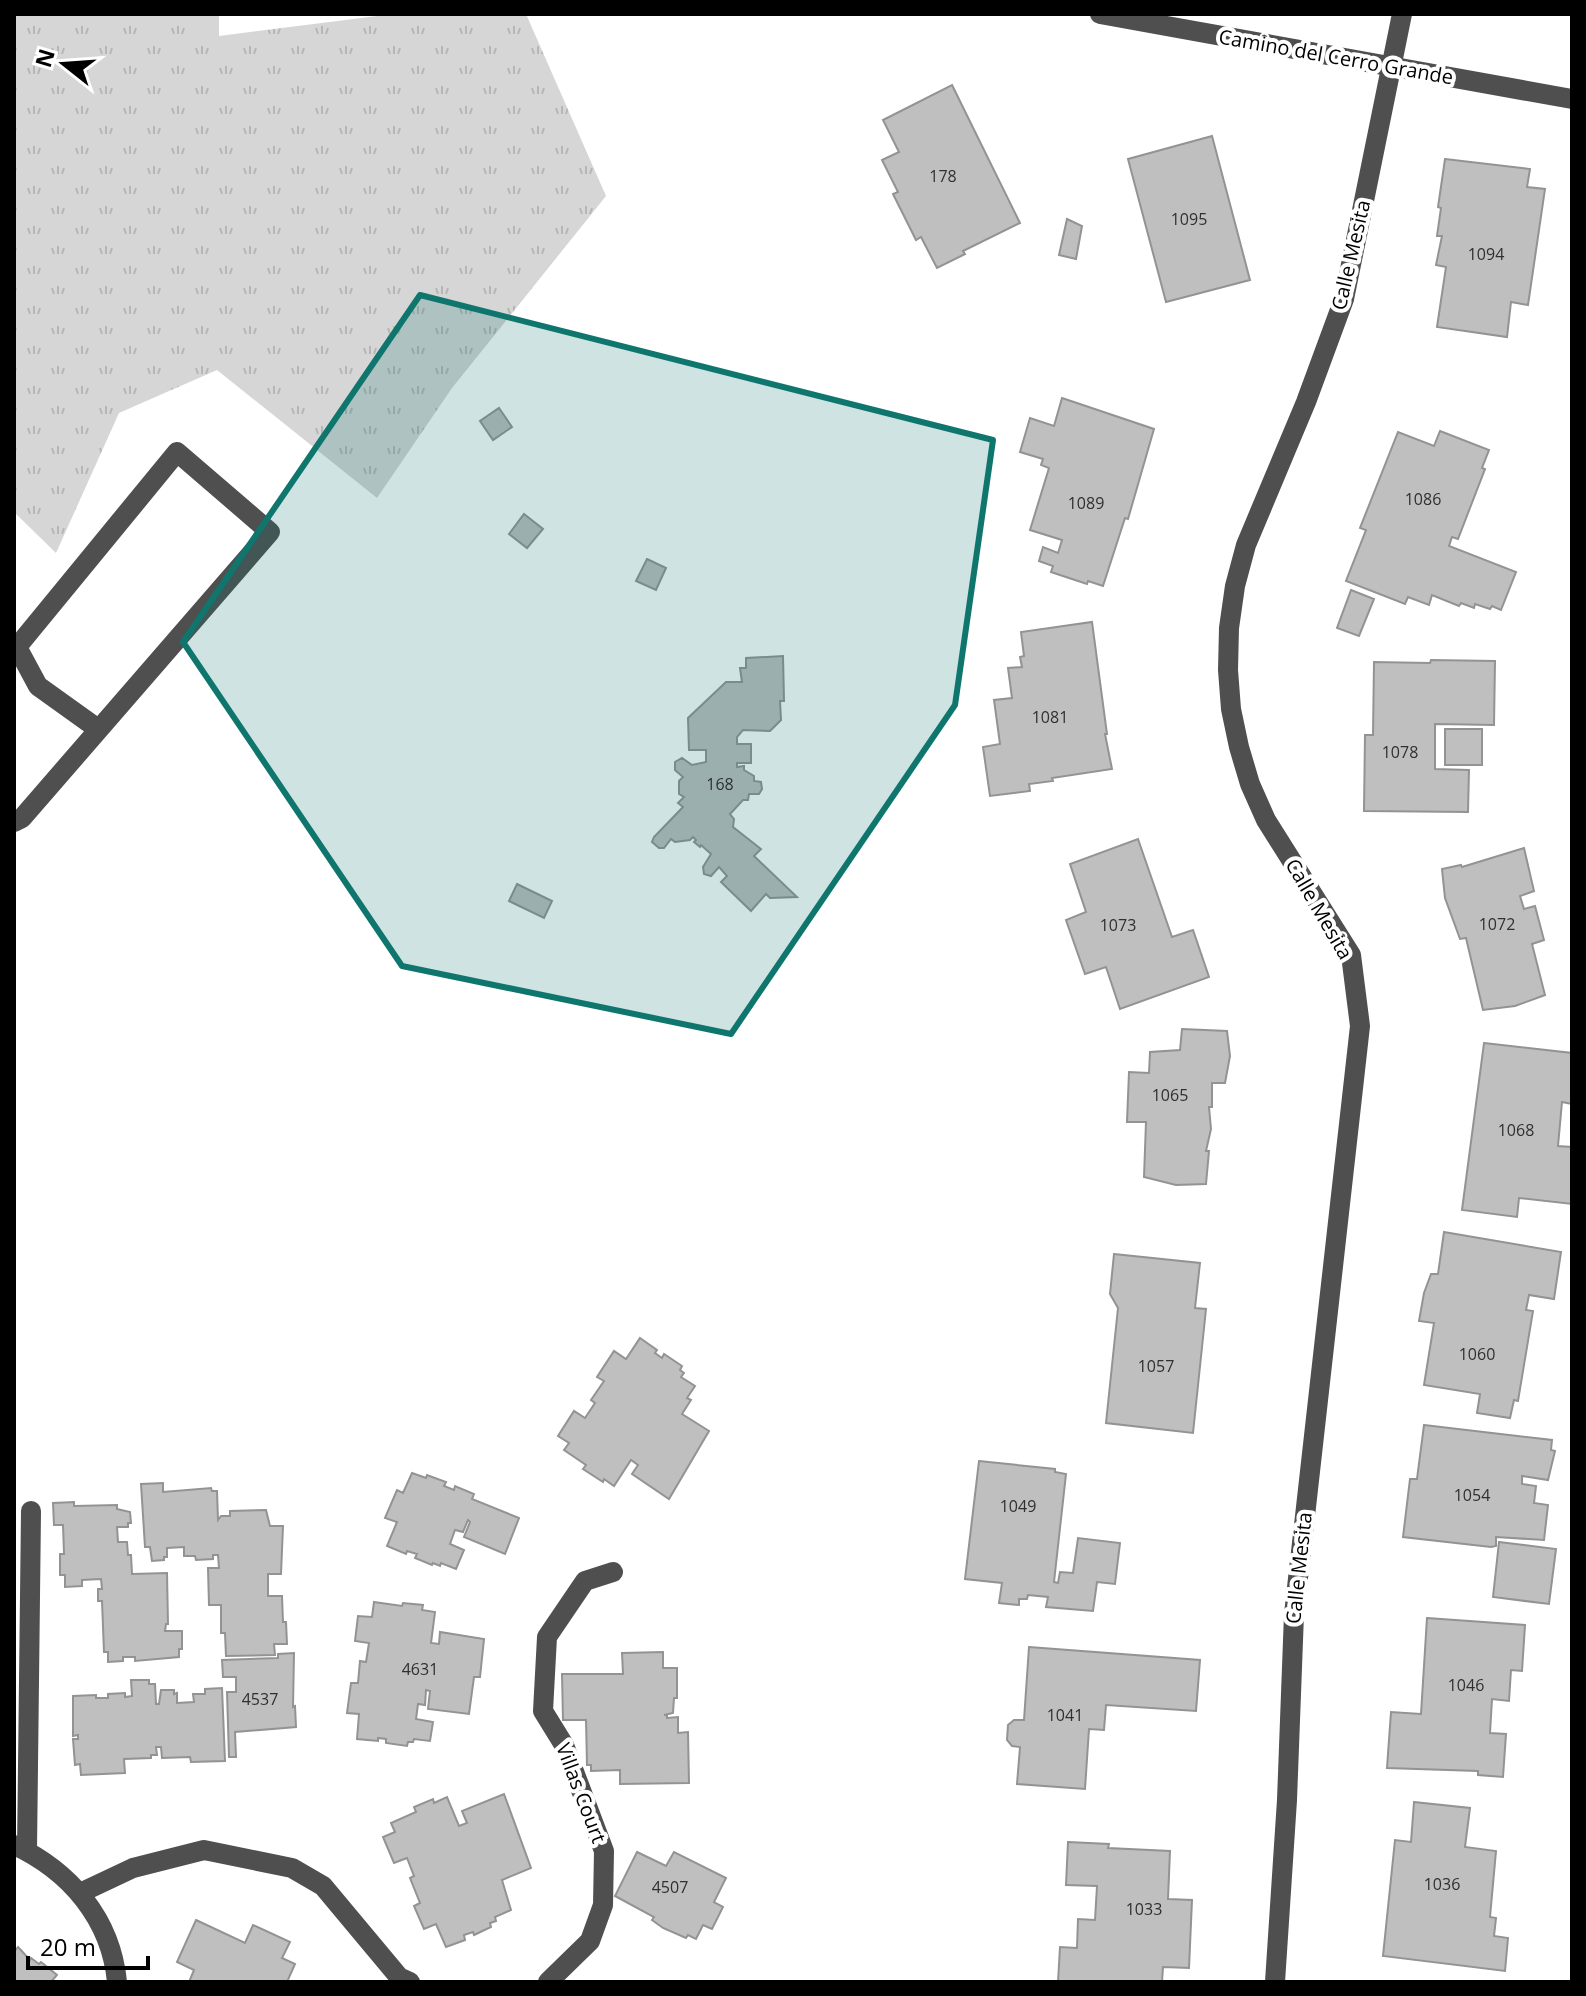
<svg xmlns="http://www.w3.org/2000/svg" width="1586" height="1996" viewBox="0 0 1586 1996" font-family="'Open Sans',sans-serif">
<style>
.grass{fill:url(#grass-tufts)}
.building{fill:#bfbfbf;stroke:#939393;stroke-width:2}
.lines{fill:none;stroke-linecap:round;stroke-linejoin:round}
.minor{stroke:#4f4f4f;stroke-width:20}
.marked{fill:#0f766e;fill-opacity:0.2;stroke:#0f766e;stroke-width:6;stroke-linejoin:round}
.labels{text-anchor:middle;stroke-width:8;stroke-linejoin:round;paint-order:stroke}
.number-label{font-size:16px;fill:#303030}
.street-label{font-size:20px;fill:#000;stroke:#fff}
</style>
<defs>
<pattern id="grass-tufts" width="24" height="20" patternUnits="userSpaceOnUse" patternTransform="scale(2)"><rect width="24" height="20" fill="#d6d6d6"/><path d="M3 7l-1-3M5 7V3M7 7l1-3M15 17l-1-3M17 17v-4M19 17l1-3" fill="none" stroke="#b6b6b6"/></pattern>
</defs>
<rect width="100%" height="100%" fill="#fff"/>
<!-- grass -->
<polygon class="grass" points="14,14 219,14 219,36 393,14 526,14 606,196 452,388 377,498 217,370 119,413 56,553 14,512"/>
<!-- building -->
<g class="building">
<polygon points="952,85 1020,223 963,251 965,254 937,268 921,237 916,240 893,194 898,192 882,160 899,152 883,120"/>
<polygon points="1212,136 1250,280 1166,302 1128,159"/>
<polygon points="1445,159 1530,169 1527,187 1545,189 1528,305 1511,302 1507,337 1437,327 1446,267 1436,265 1442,236 1437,236 1441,208 1438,207"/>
<polygon points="1067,219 1082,226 1076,259 1059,255"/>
<polygon points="1062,398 1154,429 1128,519 1125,518 1103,586 1088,581 1087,584 1051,572 1053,566 1039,561 1043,547 1058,553 1062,540 1030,530 1049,468 1041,465 1043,459 1020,452 1030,418 1054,426"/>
<polygon points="499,408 512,427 493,440 480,421"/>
<polygon points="1440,431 1489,450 1482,468 1485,469 1458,539 1452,537 1449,546 1516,572 1501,610 1492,606 1490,609 1475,604 1474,608 1461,603 1459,606 1432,595 1429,605 1408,597 1405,604 1346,581 1366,530 1360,528 1398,432 1434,446"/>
<polygon points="524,514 543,529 527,548 509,534"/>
<polygon points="647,559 666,568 656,590 636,581"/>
<polygon points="1351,590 1374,599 1359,636 1337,628"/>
<polygon points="1092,622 1107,734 1105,734 1112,769 1052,778 1053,781 1029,784 1030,791 990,796 983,747 1000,744 994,700 1012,698 1008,668 1022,667 1020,657 1024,656 1021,632"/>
<polygon points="783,656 784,701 780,701 781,720 770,731 743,730 737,737 737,744 751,744 751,763 737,763 737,767 744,766 744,770 754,776 754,781 761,782 762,789 759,794 749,794 748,800 743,800 730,814 734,819 733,827 761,849 754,856 797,897 770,898 766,894 751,911 721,882 727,876 719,867 711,876 704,874 703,867 711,854 701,845 700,847 694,842 696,840 693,837 690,840 675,842 671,839 664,848 659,848 652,842 654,837 683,807 678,803 684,797 679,794 679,781 683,777 675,770 675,762 682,758 692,765 706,762 706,750 689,750 688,718 726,682 742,682 740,668 746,668 746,658"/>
<polygon points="1431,660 1495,661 1494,725 1435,724 1435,769 1469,770 1468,812 1364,811 1365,735 1373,735 1374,662 1430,663"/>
<rect x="1445" y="729" width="37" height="36"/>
<polygon points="1138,839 1172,937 1193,930 1209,977 1120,1009 1106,967 1085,974 1066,920 1086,912 1070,864"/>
<polygon points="1524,848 1534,891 1520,896 1524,909 1535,906 1544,940 1532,944 1545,995 1515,1006 1483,1010 1466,938 1460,939 1445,898 1442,869 1461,865 1462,867"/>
<polygon points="517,884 552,901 544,918 509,901"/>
<polygon points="1182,1029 1227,1031 1230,1056 1225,1083 1212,1083 1212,1107 1209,1107 1211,1129 1206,1151 1209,1151 1206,1184 1176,1185 1144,1177 1146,1122 1127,1122 1129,1072 1149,1073 1150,1052 1180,1050"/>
<polygon points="1484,1043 1572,1053 1572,1104 1562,1102 1558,1146 1572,1147 1572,1204 1519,1198 1517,1217 1462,1210"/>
<polygon points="1444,1232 1561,1252 1554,1299 1529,1295 1526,1310 1533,1311 1518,1401 1514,1400 1510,1418 1477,1413 1480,1394 1424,1385 1434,1323 1419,1321 1424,1293 1431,1274 1438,1274"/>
<polygon points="1114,1254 1200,1263 1195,1308 1206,1309 1193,1433 1106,1423 1118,1308 1110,1294"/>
<polygon points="640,1338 657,1350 655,1353 662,1358 664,1354 682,1366 680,1370 684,1373 681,1377 695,1386 687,1398 691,1400 682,1414 709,1431 669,1499 632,1474 638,1465 631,1460 614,1486 604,1479 603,1482 583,1469 586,1465 564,1450 569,1443 558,1436 574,1411 585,1418 595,1403 591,1400 604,1381 597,1377 614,1351 626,1359"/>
<polygon points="1424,1425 1552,1440 1551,1450 1555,1451 1548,1480 1522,1476 1522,1484 1536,1486 1534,1503 1548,1505 1544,1540 1496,1537 1496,1546 1491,1547 1403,1537 1410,1479 1417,1479"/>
<polygon points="979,1461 1055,1469 1055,1472 1066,1474 1054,1582 1058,1583 1060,1572 1073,1573 1078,1538 1120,1543 1115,1584 1097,1582 1093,1611 1046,1607 1048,1597 1028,1595 1027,1599 1019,1599 1019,1605 999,1603 1002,1583 965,1579"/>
<polygon points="412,1473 426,1478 427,1475 446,1482 444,1486 454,1490 455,1486 474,1494 472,1499 519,1518 505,1554 464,1537 470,1522 468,1520 463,1532 455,1530 450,1544 464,1550 456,1569 441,1563 440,1566 433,1563 432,1565 415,1558 417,1554 407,1551 406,1554 387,1546 397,1522 385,1518 397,1490 403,1493"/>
<polygon points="163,1483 163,1492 211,1488 212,1491 217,1491 218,1520 221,1516 230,1516 230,1511 266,1510 270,1526 283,1526 281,1574 268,1574 268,1596 282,1596 283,1622 286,1622 287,1644 274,1644 275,1655 226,1656 225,1633 221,1633 221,1605 209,1605 208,1568 219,1568 218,1555 213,1555 213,1559 196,1560 195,1556 184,1556 184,1547 167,1548 167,1557 164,1557 164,1560 152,1561 150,1547 145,1547 141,1484"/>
<polygon points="74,1502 74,1506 117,1505 117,1509 130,1512 131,1523 128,1523 128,1527 117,1527 118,1542 127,1542 128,1555 131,1555 132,1574 167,1573 168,1624 166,1624 165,1631 182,1631 182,1649 179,1649 179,1657 135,1661 135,1657 123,1657 123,1661 108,1662 108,1652 104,1652 102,1601 98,1601 98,1589 102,1589 101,1579 82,1580 82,1586 65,1587 65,1575 60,1575 60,1554 64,1554 63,1525 54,1525 53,1503"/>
<polygon points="1499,1542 1556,1549 1549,1604 1493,1597"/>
<polygon points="374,1602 402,1606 403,1603 423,1605 422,1610 435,1612 431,1643 439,1644 440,1632 484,1639 480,1677 474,1677 469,1714 428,1709 430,1691 426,1690 425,1705 418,1704 416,1719 433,1722 430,1741 414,1739 413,1742 408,1742 407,1746 386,1743 386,1739 378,1738 378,1741 357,1739 359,1714 347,1713 351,1683 358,1683 360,1661 366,1662 369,1643 355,1641 358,1616 372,1617"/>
<polygon points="1427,1618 1525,1625 1522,1671 1511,1670 1509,1701 1492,1699 1490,1733 1506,1734 1503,1777 1478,1775 1478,1771 1387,1768 1391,1712 1421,1714"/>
<polygon points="1029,1647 1200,1660 1196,1711 1106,1705 1104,1730 1089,1729 1085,1789 1017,1784 1020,1747 1012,1746 1007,1740 1008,1725 1014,1720 1024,1720"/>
<polygon points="663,1652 663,1668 677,1668 677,1698 674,1698 673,1713 664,1715 667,1715 667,1718 678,1717 678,1733 688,1732 689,1783 620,1784 620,1770 591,1771 591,1765 587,1765 586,1720 563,1720 562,1674 623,1674 622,1653"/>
<polygon points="294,1653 293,1707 295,1706 296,1727 235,1732 236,1757 229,1757 227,1692 236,1692 236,1677 223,1677 222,1660 278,1658 278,1654"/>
<polygon points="131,1680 149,1680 149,1684 155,1684 156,1704 159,1704 161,1690 174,1690 174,1694 177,1693 177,1703 194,1702 193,1694 205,1694 205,1689 222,1688 225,1761 191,1762 190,1757 162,1758 161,1747 156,1747 157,1755 151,1755 151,1758 124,1759 125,1773 81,1775 80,1764 75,1765 73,1739 78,1739 78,1735 73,1736 73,1696 96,1695 96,1698 108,1698 108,1694 125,1693 125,1697 132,1696"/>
<polygon points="504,1794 531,1868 502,1880 511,1910 495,1917 496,1921 490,1923 491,1927 474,1935 473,1932 464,1935 465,1940 446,1947 436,1924 424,1929 414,1906 420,1903 410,1878 414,1876 407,1858 394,1863 383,1837 395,1832 391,1823 416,1812 414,1807 433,1799 434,1803 447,1797 459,1826 467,1823 462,1811"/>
<polygon points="1414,1802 1470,1808 1465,1847 1496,1851 1490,1917 1496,1918 1494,1936 1508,1938 1505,1971 1383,1956 1395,1840 1411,1842"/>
<polygon points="1068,1842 1109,1844 1108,1848 1170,1851 1168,1899 1192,1900 1189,1968 1163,1967 1162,1982 1058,1982 1060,1947 1077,1948 1078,1919 1095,1920 1097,1886 1066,1885"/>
<polygon points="637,1852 666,1866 674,1852 726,1878 714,1902 723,1907 712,1929 703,1925 696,1939 688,1935 686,1938 663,1928 652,1920 654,1917 615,1896"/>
<polygon points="196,1920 245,1943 253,1925 290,1942 282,1958 295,1964 287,1982 189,1982 194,1970 177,1962"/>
<polygon points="18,1947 30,1960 31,1958 39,1964 41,1962 57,1975 51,1982 14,1982 14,1952"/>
</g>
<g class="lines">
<!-- minor -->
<g class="minor">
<polyline points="1100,14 1572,99"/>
<polyline points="14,822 22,818 270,532 177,452 17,647 38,686 98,729"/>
<path d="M 14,1845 C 70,1871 111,1919 117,1982"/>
<polyline points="27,1851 31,1511"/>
<polyline points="80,1893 133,1868 204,1850 292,1868 323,1886 399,1977 410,1982"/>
<polyline points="548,1982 590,1941 603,1905 604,1851 564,1745 543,1711 547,1637 585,1581 613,1572"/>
<polyline points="1275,1982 1287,1800 1294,1614 1360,1026 1351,955 1266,820 1250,784 1239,747 1231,709 1228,670 1229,628 1235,586 1246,545 1306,402 1344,299 1402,14"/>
</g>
</g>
<!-- marked area -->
<path class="marked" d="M 420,295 L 993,440 L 955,705 L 731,1034 L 402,966 L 183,642 Z"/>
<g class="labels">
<!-- number labels -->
<g class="number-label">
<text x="943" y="182">178</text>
<text x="1189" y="225">1095</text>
<text x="1486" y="260">1094</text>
<text x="1423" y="505">1086</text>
<text x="1086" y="509">1089</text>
<text x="1050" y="723">1081</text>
<text x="1400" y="758">1078</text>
<text x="720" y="790">168</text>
<text x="1497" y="930">1072</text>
<text x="1118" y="931">1073</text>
<text x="1170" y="1101">1065</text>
<text x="1516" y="1136">1068</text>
<text x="1477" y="1360">1060</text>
<text x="1156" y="1372">1057</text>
<text x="1472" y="1501">1054</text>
<text x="1018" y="1512">1049</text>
<text x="420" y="1675">4631</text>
<text x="1466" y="1691">1046</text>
<text x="260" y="1705">4537</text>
<text x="1065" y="1721">1041</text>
<text x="1442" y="1890">1036</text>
<text x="670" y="1893">4507</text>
<text x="1144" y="1915">1033</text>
</g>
<!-- street labels -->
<g class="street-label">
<text transform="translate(1336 57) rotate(10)" y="7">Camino del Cerro Grande</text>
<text transform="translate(1351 255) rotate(-77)" y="7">Calle Mesita</text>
<text transform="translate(1319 909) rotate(60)" y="7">Calle Mesita</text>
<text transform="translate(1299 1568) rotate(-84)" y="7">Calle Mesita</text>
<text transform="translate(581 1793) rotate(69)" y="7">Villas Court</text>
</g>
</g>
<!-- border -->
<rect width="1586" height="1996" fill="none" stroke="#000000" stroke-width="32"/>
<!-- north arrow -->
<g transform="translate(64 64) rotate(287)" stroke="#ffffff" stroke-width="6" paint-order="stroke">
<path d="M0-6L14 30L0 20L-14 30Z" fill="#000000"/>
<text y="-12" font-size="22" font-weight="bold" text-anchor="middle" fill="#000000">N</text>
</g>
<!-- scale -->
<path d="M28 1956v12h120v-12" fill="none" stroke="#000000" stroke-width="4"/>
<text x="40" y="1956" font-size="24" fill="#000000" stroke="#ffffff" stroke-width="6" paint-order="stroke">20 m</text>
</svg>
